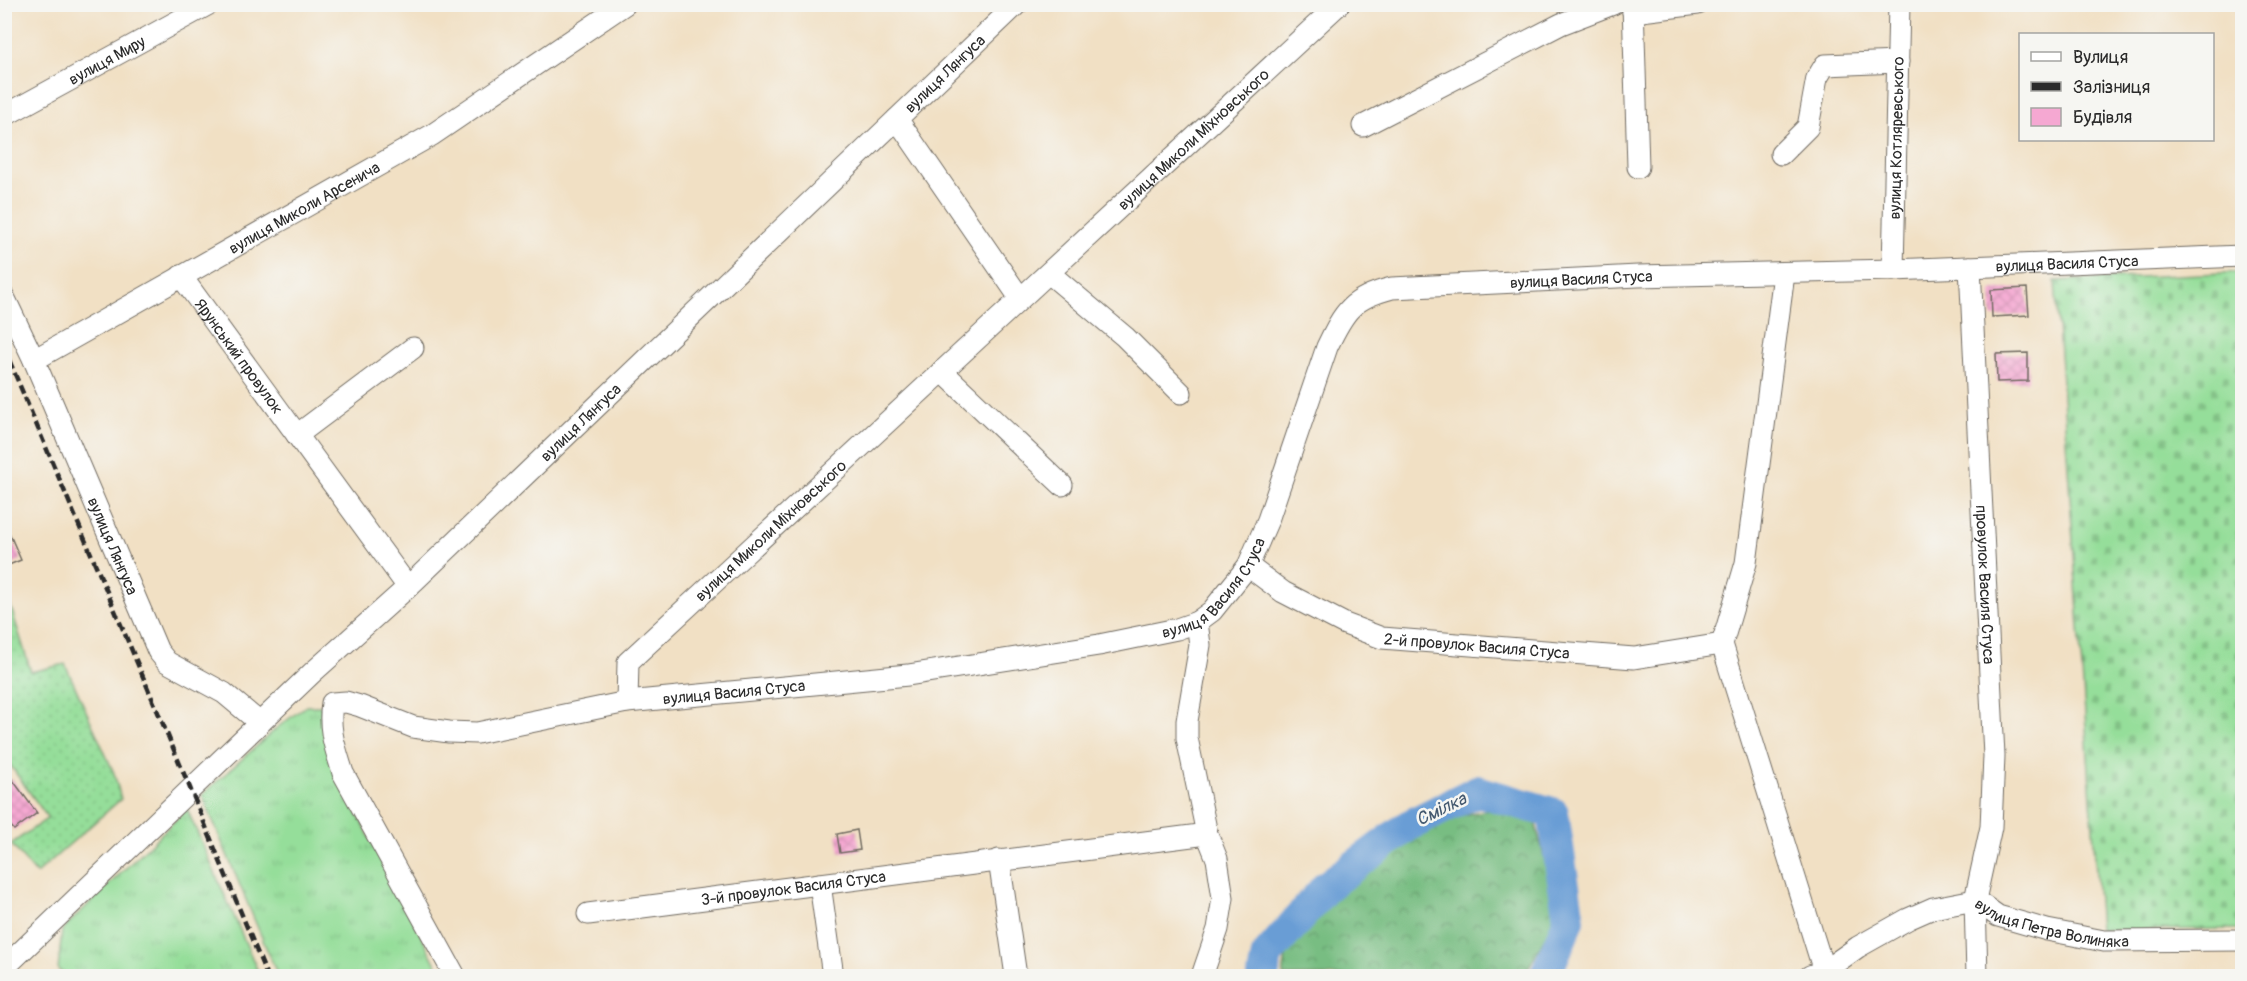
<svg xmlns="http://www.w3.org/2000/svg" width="2247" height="981" viewBox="0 0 2247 981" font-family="Pangolin,sans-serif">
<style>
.grass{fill:url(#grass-tufts);stroke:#608462;stroke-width:1.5}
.forest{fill:url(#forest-crowns);stroke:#527456;stroke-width:1.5}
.cemetery{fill:url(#cemetery-stones);stroke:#608462;stroke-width:1.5}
.garden{fill:url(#garden-dots);stroke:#608462;stroke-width:1.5}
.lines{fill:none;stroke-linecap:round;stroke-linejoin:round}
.river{stroke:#699dd5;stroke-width:32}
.building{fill:url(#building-cross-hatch)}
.minor-casing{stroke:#706a61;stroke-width:23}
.minor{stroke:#fff;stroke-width:21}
.rail{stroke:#2b2b2b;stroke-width:4.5;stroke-dasharray:9 4.5;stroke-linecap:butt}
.labels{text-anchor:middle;stroke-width:5;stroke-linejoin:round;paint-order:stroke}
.street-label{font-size:16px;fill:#2b2b2b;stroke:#f6f6f2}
.water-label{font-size:18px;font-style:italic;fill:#44596f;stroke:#f6f6f2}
</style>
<defs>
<pattern id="grass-tufts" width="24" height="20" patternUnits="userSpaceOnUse" patternTransform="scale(1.5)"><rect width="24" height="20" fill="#95de9a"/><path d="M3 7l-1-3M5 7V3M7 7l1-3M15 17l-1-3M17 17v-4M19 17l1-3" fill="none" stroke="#81bf85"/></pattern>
<pattern id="forest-crowns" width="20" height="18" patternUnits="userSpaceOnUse" patternTransform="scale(1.5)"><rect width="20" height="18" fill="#78bd82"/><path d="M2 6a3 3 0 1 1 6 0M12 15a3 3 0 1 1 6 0" fill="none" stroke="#639a6b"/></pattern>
<pattern id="cemetery-stones" width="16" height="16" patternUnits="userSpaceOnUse" patternTransform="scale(1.5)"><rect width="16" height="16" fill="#95de9a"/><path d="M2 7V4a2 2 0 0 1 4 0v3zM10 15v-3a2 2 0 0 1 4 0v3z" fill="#81bf85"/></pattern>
<pattern id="garden-dots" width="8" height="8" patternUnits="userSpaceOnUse" patternTransform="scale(1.5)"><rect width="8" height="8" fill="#95de9a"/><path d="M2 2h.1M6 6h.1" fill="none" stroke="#81bf85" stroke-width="1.8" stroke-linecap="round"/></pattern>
<pattern id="building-cross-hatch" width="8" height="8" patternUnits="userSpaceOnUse" patternTransform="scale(1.5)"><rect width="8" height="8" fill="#f5a8d2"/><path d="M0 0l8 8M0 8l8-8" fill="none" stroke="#d291b4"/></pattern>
</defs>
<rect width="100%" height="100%" fill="#f6f6f2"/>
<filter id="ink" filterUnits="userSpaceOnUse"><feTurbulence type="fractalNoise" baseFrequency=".0167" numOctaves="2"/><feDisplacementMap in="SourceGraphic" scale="12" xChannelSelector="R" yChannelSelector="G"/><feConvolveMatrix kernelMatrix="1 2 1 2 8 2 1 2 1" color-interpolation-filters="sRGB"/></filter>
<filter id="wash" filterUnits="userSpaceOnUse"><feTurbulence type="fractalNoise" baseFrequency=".008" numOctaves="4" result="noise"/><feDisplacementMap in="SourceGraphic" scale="24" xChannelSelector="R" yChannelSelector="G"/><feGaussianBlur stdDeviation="1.35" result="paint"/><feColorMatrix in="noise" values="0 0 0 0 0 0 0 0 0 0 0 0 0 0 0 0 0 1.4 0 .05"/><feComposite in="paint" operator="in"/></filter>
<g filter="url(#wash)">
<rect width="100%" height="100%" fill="#f1e0c4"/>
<!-- grass -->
<g class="grass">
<polygon points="306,706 321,706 325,738 335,771 442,976 278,976 202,795 278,727"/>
<polygon points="187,809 260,976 68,976 58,970 62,930"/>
</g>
<!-- forest -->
<polygon class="forest" points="1530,801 1558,913 1524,976 1283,976 1290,928 1396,829"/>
<!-- cemetery -->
<polygon class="cemetery" points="2242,272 2242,929 2100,930 2055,281"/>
<!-- garden -->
<polygon class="garden" points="9,601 31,672 65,664 114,773 121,799 36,874 11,844 48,818 5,758 4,603"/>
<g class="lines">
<!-- river -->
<polyline class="river" points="1263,976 1267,955 1327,886 1408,826 1477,791 1553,813 1569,920 1545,976"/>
</g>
<g id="blocks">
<!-- building -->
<g class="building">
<polygon points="2027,288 2029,315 1992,317 1991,290"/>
<polygon points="2028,353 2028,381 1997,382 1996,354"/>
<polygon points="4,521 21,560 4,567"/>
<polygon points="12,779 37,813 14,830 4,817 4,785"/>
<polygon points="857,830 860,850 840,853 837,834"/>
</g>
</g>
</g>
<g filter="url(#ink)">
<use href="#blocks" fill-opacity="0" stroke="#706a61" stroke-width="1.5"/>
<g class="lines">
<defs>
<g id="minor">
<polyline points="1633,4 1638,167"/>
<polyline points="1633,12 1698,4"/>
<path id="s1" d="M 4,116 L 209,4"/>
<polyline points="897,119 1020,298"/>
<polyline points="1363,126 1561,24 1613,4"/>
<polyline points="1781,154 1808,127 1817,78 1825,65 1898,62"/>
<path id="s2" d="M 1970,267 L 1994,756 L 1991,827 L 1975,900 L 1977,976"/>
<path id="s3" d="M 1893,270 L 1899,4"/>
<polyline points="1049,273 1125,337 1181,393"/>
<polyline points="1784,274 1746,563 1722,644 1824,971"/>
<path id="s4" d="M 181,276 L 408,587"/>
<path id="s5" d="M 4,297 L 34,360 L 432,135 L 625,4"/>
<path id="s6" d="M 34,360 L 158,651 L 167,662 L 224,693 L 260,723"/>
<polyline points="942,371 1062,485"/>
<polyline points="297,435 413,348"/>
<path id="s7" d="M 1248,566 L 1283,592 L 1345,624 L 1382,638 L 1634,658 L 1722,644"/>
<polyline points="1197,622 1200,645 1187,721 1187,738 1207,834 1217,859 1223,898 1218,929 1203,973"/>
<path id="s8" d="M 627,702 L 628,662 L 1339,4"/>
<polyline points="999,860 1016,976"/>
<polyline points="820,884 833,976"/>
<path id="s9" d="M 588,914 L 1207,834"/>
<path id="s10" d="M 4,968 L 312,673 L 408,587 L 1017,4"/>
<path id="s11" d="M 455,976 L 343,773 C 335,747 328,730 332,703 L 346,702 L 360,706 L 413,727 L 449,732 L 477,733 L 627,702 L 908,675 L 1099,645 L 1177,629 L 1197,622 L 1212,611 L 1248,566 L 1268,520 L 1327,347 C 1344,311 1352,298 1392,288 L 1638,276 L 1893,270 L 2242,256"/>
<path id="s12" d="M 1810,976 L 1824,971 L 1858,947 L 1908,919 L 1933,908 L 1975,900 L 1998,916 L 2047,930 L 2104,941 L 2242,940"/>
</g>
</defs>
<!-- minor casing -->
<use href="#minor" class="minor-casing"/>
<!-- minor -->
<use href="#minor" class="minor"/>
<!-- rail -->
<polyline class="rail" points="4,348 190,788 267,976"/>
</g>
</g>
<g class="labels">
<!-- street labels -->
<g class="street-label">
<text dy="6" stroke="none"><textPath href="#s1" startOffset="117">вулиця Миру</textPath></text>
<text dy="6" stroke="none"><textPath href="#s10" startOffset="1298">вулиця Лянгуса</textPath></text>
<text dy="6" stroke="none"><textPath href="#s3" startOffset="132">вулиця Котляревського</textPath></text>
<text dy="6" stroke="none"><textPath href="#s8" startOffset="810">вулиця Миколи Міхновського</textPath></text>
<text dy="6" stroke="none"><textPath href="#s5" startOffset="380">вулиця Миколи Арсенича</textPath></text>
<text dy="6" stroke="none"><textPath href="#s11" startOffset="2260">вулиця Василя Стуса</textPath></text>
<text dy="6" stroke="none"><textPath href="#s11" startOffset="1774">вулиця Василя Стуса</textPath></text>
<text dy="6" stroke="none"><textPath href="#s4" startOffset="99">Ярунський провулок</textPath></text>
<text dy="6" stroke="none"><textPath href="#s10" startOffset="794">вулиця Лянгуса</textPath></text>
<text dy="6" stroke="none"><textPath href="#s8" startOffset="234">вулиця Миколи Міхновського</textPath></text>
<text dy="6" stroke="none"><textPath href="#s6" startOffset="202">вулиця Лянгуса</textPath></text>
<text dy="6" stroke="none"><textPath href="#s11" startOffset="1218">вулиця Василя Стуса</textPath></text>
<text dy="6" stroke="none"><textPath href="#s2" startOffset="318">провулок Василя Стуса</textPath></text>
<text dy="6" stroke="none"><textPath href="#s7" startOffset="248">2-й провулок Василя Стуса</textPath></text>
<text dy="6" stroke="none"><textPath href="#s11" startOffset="714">вулиця Василя Стуса</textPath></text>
<text dy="6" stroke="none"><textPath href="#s9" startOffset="207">3-й провулок Василя Стуса</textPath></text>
<text dy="6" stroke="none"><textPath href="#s12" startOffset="266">вулиця Петра Волиняка</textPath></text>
</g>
<!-- water labels -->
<g class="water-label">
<text transform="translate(1441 809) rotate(-26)" y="6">Смілка</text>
</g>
</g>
<!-- margin -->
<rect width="2247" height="981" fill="none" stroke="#f6f6f2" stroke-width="24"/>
<!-- legend -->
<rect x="2019" y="33" width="195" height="108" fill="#f6f6f2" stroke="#a5a5a2" stroke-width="1.5"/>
<rect x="2031" y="52" width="30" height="9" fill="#ffffff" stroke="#a5a5a2" stroke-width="1.5"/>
<text x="2073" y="63" font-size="18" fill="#2b2b2b">Вулиця</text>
<rect x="2031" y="82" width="30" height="9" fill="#2b2b2b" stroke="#a5a5a2" stroke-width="1.5"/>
<text x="2073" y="93" font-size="18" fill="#2b2b2b">Залізниця</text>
<rect x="2031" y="108" width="30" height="18" fill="#f5a8d2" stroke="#a5a5a2" stroke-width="1.5"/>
<text x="2073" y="123" font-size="18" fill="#2b2b2b">Будівля</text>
</svg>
